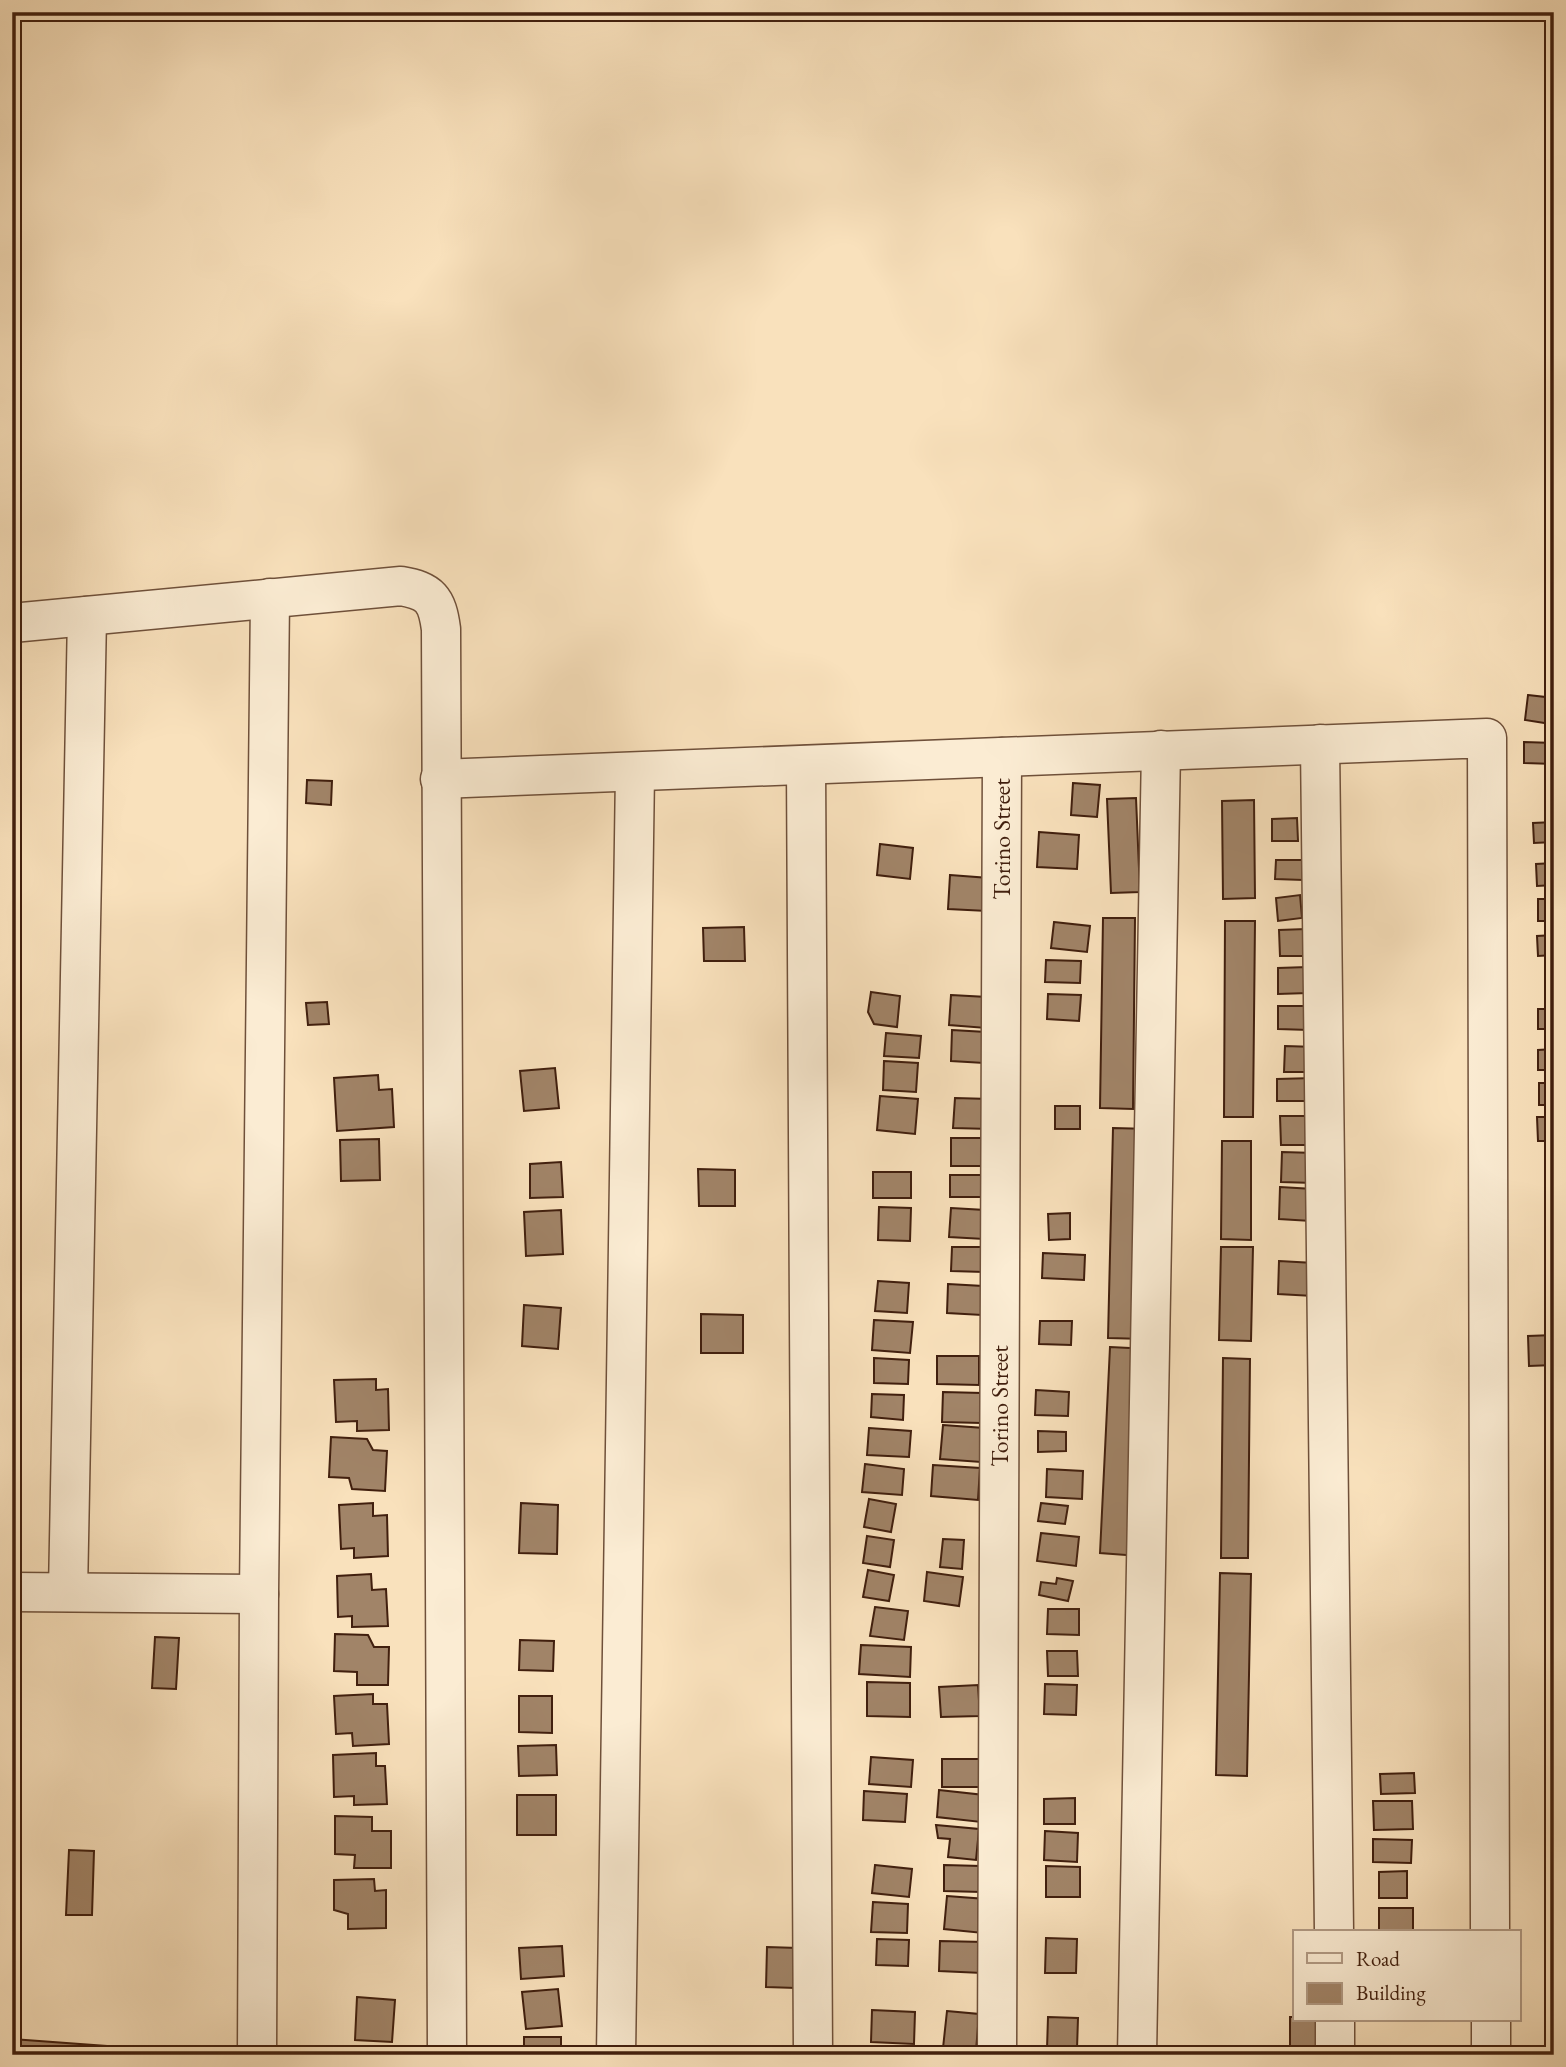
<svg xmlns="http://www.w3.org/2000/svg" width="1566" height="2067" viewBox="0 0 1566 2067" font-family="'EB Garamond',serif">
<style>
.building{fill:#a18468;stroke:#411f0e;stroke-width:2}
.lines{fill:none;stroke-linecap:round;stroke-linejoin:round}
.minor-casing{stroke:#6f503a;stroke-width:41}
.minor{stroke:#fbecd3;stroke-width:38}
.labels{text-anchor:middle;stroke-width:6;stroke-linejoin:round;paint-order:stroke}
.street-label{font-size:24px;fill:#411f0e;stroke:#fbecd3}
</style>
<rect width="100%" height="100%" fill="#f9e1bc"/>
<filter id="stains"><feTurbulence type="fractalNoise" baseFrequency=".00286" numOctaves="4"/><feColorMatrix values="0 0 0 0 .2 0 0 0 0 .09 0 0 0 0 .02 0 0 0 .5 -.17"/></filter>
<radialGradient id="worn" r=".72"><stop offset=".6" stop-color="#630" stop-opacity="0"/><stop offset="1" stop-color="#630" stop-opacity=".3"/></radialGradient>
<!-- building -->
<g class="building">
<polygon points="1528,695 1554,698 1551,724 1525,720"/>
<polygon points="1524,742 1554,743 1554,764 1524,763"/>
<polygon points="307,780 332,781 331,805 306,803"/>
<polygon points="1073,783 1100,785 1097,817 1071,815"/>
<polygon points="1136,798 1140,892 1111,893 1107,799"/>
<polygon points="1254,800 1255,898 1223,899 1222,801"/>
<polygon points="1297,818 1298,841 1272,841 1272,819"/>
<polygon points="1554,822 1554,842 1534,843 1533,823"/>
<polygon points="1039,832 1079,835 1077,869 1037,867"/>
<polygon points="880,844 913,848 910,879 877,875"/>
<polygon points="1276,860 1303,860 1303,880 1275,879"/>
<polygon points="1554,863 1554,885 1537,886 1536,864"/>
<polygon points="950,875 989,878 987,911 948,909"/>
<polygon points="1300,895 1302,918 1278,921 1276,898"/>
<rect x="1538" y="899" width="16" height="22"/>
<polygon points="1103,918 1135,918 1133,1109 1100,1108"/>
<polygon points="1225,921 1255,921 1253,1117 1224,1117"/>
<polygon points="1054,922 1090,926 1087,952 1051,948"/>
<polygon points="744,927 745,961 704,961 703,928"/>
<polygon points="1306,929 1307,956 1280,956 1279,930"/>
<polygon points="1554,935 1554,955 1538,956 1537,936"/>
<polygon points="1046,960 1081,961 1080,983 1045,982"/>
<polygon points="1307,967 1308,993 1278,994 1278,968"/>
<polygon points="871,992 900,996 897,1027 874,1024 868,1012"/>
<polygon points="1048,994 1081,995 1079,1021 1047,1019"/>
<polygon points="951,995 987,997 986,1028 949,1025"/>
<polygon points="327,1002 329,1024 308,1025 306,1003"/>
<polygon points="1278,1006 1309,1006 1309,1030 1278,1029"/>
<rect x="1538" y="1009" width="16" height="20"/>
<polygon points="952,1030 986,1032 984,1063 951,1061"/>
<polygon points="886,1033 921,1036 919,1058 884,1056"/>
<polygon points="1285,1046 1316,1047 1316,1072 1284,1072"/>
<polygon points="1554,1049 1554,1070 1538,1070 1538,1050"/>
<polygon points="884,1061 918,1063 916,1092 883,1090"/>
<polygon points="555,1068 559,1108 524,1111 520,1071"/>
<polygon points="378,1075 379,1090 392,1089 394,1127 337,1131 334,1078"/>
<polygon points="1314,1078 1314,1101 1277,1101 1277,1079"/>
<rect x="1539" y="1083" width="15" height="22"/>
<polygon points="880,1096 918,1099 915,1134 877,1130"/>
<polygon points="955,1098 990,1099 990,1129 953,1128"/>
<rect x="1055" y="1106" width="25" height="23"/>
<polygon points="1280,1116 1319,1116 1319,1145 1281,1145"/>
<polygon points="1537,1117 1554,1117 1554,1141 1538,1141"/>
<polygon points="1113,1128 1150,1129 1145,1339 1108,1338"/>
<polygon points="951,1138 990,1138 991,1166 951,1166"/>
<polygon points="379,1139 380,1180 341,1181 340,1140"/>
<polygon points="1222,1141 1251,1141 1251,1240 1221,1239"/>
<polygon points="1282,1152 1315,1153 1314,1183 1281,1182"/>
<polygon points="561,1162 563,1197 530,1198 530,1164"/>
<polygon points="698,1169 735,1170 735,1206 699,1206"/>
<rect x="873" y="1172" width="38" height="26"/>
<rect x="950" y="1175" width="34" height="22"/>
<polygon points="1280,1187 1313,1189 1311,1221 1279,1219"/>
<polygon points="879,1207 911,1208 910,1241 878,1240"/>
<polygon points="951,1208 985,1210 984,1239 949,1237"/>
<polygon points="561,1210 563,1254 526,1256 524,1212"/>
<polygon points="1070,1213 1070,1239 1049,1240 1048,1214"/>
<polygon points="952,1247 984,1247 984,1272 951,1271"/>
<polygon points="1221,1247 1253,1247 1251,1341 1219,1340"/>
<polygon points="1043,1253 1085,1255 1084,1280 1042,1278"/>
<polygon points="1279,1261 1314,1263 1313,1296 1278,1294"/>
<polygon points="878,1281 909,1283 907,1313 875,1311"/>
<polygon points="948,1284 983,1286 982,1315 947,1313"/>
<polygon points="524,1305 561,1308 558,1349 522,1346"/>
<polygon points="701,1314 743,1315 743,1353 701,1353"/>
<polygon points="874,1320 913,1322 910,1353 872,1350"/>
<polygon points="1040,1321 1072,1321 1071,1345 1039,1344"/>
<polygon points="1554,1335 1554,1365 1529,1366 1528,1336"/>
<polygon points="1110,1347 1149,1349 1139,1556 1100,1553"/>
<polygon points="937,1356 979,1356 979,1385 937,1384"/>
<polygon points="874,1358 909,1360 908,1384 874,1383"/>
<polygon points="1223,1358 1250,1359 1248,1558 1221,1558"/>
<polygon points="376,1379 376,1390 388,1389 389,1430 357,1431 357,1421 336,1422 334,1380"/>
<polygon points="1036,1390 1069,1392 1068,1416 1035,1415"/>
<polygon points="943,1392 982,1393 981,1423 942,1422"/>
<polygon points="872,1394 904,1395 903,1420 871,1417"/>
<polygon points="943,1425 984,1428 981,1462 940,1459"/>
<polygon points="869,1428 911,1431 909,1457 867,1455"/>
<polygon points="1038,1431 1066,1432 1066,1451 1038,1452"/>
<polygon points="331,1437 367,1439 373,1450 387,1451 385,1491 352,1489 349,1478 329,1477"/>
<polygon points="865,1464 904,1469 902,1495 862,1492"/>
<polygon points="933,1465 980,1468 978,1500 931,1496"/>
<polygon points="1047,1469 1083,1471 1082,1499 1046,1497"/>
<polygon points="869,1499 896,1504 891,1532 864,1527"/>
<polygon points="373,1503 373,1516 387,1515 388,1556 354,1558 354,1548 341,1549 339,1505"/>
<polygon points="521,1503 558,1505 557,1554 519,1553"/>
<polygon points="1041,1503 1068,1506 1065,1524 1038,1521"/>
<polygon points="1041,1533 1079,1537 1076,1566 1037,1561"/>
<polygon points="867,1536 894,1540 890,1567 863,1563"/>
<polygon points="943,1539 964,1540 962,1569 940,1567"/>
<polygon points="868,1570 894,1575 889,1601 863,1597"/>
<polygon points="927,1572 963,1577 959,1606 924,1601"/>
<polygon points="1220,1573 1251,1574 1247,1776 1216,1775"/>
<polygon points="371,1574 372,1590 386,1589 388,1626 352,1627 352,1616 338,1617 337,1576"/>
<polygon points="1057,1578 1073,1581 1068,1601 1039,1595 1041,1582 1056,1584"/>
<polygon points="875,1607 908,1611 904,1640 870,1636"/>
<polygon points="1048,1609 1079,1609 1079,1635 1047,1634"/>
<polygon points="335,1634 368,1635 374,1647 389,1647 388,1685 357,1685 357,1672 334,1671"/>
<polygon points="155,1637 179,1638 176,1689 152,1688"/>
<polygon points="520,1640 554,1641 553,1671 519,1670"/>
<polygon points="861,1645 911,1647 910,1677 859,1674"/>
<polygon points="1047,1651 1077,1651 1078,1676 1048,1676"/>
<polygon points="867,1682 910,1683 910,1717 867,1716"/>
<polygon points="1045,1684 1077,1685 1076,1715 1044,1714"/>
<polygon points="978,1685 980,1716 941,1717 939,1687"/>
<polygon points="373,1694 373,1704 387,1704 389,1744 353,1746 352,1733 336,1734 334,1696"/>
<polygon points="519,1696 552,1696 552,1733 519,1732"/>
<polygon points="556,1745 557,1775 519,1776 518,1746"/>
<polygon points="376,1753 376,1766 385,1766 387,1804 354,1805 354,1796 334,1797 333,1755"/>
<polygon points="871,1757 913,1760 911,1787 869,1784"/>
<polygon points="942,1759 980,1759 979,1787 942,1787"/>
<polygon points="1414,1773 1415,1793 1381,1794 1380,1774"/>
<polygon points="939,1790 984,1795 981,1822 937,1817"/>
<polygon points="864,1791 907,1794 905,1822 863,1820"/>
<rect x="517" y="1795" width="39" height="40"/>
<polygon points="1075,1798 1075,1824 1044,1824 1044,1799"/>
<polygon points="1373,1801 1412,1801 1413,1829 1374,1830"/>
<polygon points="335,1816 372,1817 372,1831 391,1831 391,1868 354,1868 355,1855 335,1854"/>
<polygon points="936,1825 979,1829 976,1860 948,1857 950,1839 938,1838"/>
<polygon points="1045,1831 1078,1833 1077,1862 1044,1860"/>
<polygon points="1373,1839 1412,1840 1411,1863 1373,1862"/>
<polygon points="69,1850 94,1851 92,1915 66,1915"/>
<polygon points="875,1865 912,1869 909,1897 872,1893"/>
<polygon points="944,1865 981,1866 981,1892 944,1891"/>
<polygon points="1046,1866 1080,1867 1080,1897 1046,1897"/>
<polygon points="1407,1871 1407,1898 1379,1898 1379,1872"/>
<polygon points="374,1879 375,1891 386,1890 386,1928 348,1929 348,1914 334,1910 334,1880"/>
<polygon points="947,1896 986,1899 983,1933 944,1929"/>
<polygon points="873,1902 908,1904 907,1933 871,1932"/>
<rect x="1379" y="1908" width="34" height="24"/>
<polygon points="1046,1938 1077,1939 1076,1973 1045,1973"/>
<polygon points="877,1939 909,1940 908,1966 876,1965"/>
<polygon points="940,1941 984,1942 982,1973 939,1971"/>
<polygon points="562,1946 564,1976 521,1979 519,1948"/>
<polygon points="767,1947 798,1948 796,1988 766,1987"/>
<polygon points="558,1989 562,2026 526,2029 522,1992"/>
<polygon points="357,1997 395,2000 392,2042 355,2040"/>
<polygon points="872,2010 915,2012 914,2044 871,2042"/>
<polygon points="947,2011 979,2014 976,2051 943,2048"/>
<polygon points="1048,2017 1078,2018 1077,2049 1047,2049"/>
<polygon points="1290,2017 1295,2017 1295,2020 1323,2020 1323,2048 1290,2048"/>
<rect x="524" y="2037" width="37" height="18"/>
<polygon points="12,2039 120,2047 120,2055 12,2055"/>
</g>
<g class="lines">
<defs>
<g id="minor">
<path d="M 12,623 L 401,586 C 430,591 437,599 441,629 L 447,2055"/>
<polyline points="1320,744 1334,1932"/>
<polyline points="806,765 813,2055"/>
<polyline points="440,779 1487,738 1490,1932"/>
<polyline points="12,1592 259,1594"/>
<polyline points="68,1592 87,616"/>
<polyline points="1335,2020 1335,2055"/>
<polyline points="1491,2020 1491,2055"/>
<polyline points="257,2055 259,1594 270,598"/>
<polyline points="616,2055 635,772"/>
<polyline points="997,2055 1002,757"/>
<polyline points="1137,2055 1161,750"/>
</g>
</defs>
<!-- minor casing -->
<use href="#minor" class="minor-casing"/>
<!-- minor -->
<use href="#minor" class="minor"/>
</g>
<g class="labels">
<!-- street labels -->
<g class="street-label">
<text transform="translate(1002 839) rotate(-90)" y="8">Torino Street</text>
<text transform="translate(1000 1406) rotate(-90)" y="8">Torino Street</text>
</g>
</g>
<!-- margin -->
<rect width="1566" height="2067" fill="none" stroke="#f9e1bc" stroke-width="42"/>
<rect x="14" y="14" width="1538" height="2039" fill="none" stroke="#411f0e" stroke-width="3.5"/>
<rect x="21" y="21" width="1524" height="2025" fill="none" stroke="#411f0e" stroke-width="2"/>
<!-- legend -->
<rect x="1293" y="1930" width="228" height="91" fill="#fbecd3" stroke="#b19a84" stroke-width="2"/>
<rect x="1307" y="1953" width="35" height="10" fill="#fbecd3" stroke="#b19a84" stroke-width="2"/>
<text x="1356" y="1966" font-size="21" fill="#411f0e">Road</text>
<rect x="1307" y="1983" width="35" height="21" fill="#a18468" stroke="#b19a84" stroke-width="2"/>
<text x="1356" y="2000" font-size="21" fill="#411f0e">Building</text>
<rect width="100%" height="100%" filter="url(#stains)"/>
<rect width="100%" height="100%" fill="url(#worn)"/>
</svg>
